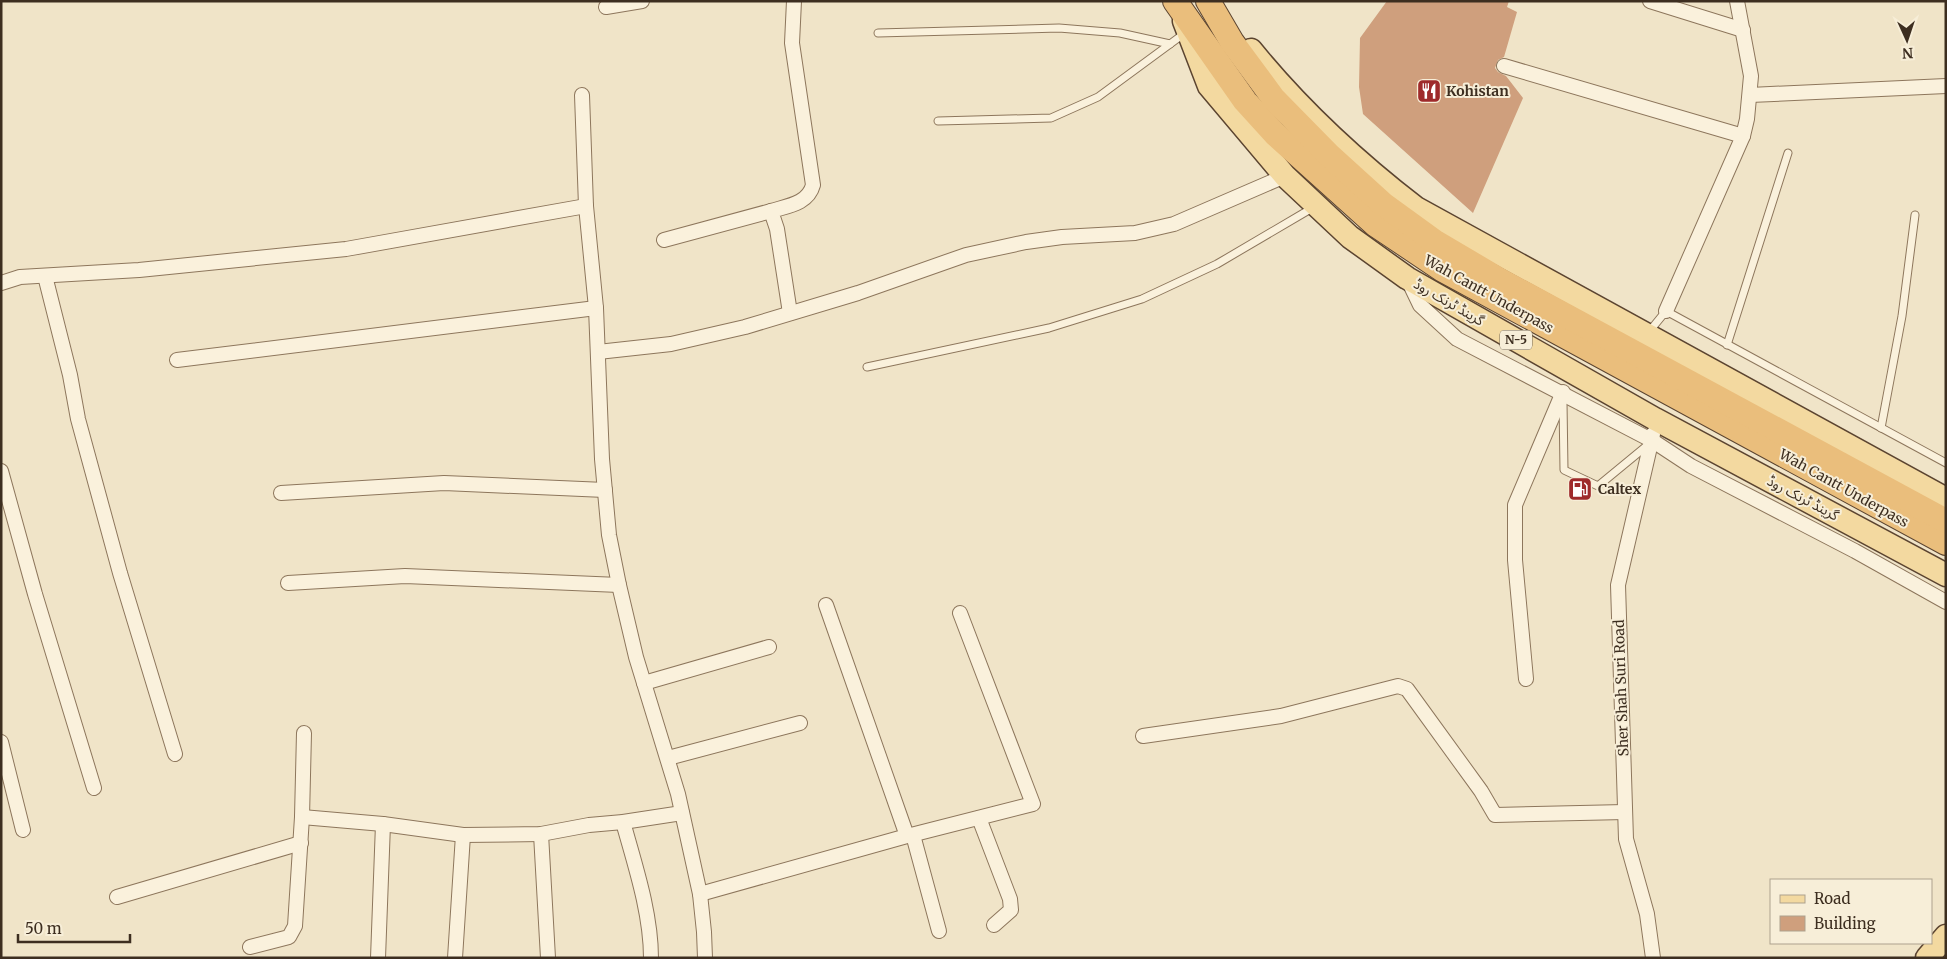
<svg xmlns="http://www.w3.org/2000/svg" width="1947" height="959" viewBox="0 0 1947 959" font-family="Merriweather,'Noto Sans Arabic',serif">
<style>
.building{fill:#cf9f7d}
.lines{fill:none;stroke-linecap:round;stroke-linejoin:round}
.service-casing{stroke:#8d765c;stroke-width:9}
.minor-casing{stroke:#8d765c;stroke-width:16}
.primary-casing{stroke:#5b4430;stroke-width:25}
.trunk-casing{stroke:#5b4430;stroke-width:26}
.service{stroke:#faf1dc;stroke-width:7}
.minor{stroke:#faf1dc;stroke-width:14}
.primary{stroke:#f3d9a0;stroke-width:22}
.trunk{stroke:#eabe7c;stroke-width:24}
.labels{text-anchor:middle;stroke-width:4;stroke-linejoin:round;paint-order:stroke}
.shield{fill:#f7eed8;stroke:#756857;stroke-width:1}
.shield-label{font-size:12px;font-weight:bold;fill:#3d2e20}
.poi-label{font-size:14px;font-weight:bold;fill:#3d2e20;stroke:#f7eed8;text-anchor:start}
.street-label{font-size:14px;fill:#3d2e20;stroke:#f7eed8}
</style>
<rect width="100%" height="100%" fill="#f0e4c8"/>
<!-- building -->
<polygon class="building" points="1387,1 1509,1 1507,7 1517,12 1504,57 1498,60 1495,68 1498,72 1506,76 1523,98 1473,213 1363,114 1359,87 1360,38"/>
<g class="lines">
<defs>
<g id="service">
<polyline points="878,33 1059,28 1120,33 1170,44"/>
<polyline points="938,121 1051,118 1098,97 1185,33"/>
<polyline points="1648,333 1666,311 1946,463"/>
<polyline points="1727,345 1788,153"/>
<polyline points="867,367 1049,328 1142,299 1217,264 1314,207"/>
<polyline points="1563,402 1564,470 1598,486 1649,444"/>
<polyline points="1881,428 1902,316 1915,215"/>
</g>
<g id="minor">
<polyline points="1650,1 1743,30"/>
<polyline points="606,7 642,1"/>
<polyline points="1504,66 1743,136"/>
<polyline points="582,95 586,206 596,308 602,459 609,535 619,585 636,657 678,794 700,894 704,932 705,958"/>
<polyline points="1750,95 1946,86"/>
<polyline points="664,240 771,211"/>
<polyline points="45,276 70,375 78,419 120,573 175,754"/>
<polyline points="1408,280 1420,305 1457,339 1653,441 1691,466 1855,551 1946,602"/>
<polyline points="1,283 20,277 139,270 346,249 586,206"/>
<polyline points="1666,311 1743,136 1747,119 1751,76 1737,1"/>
<path d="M 790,313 L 777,229 L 771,211 C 787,206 808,204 813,185 L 792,43 L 794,1"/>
<polyline points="598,352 671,344 745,327 858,293 966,255 1026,242 1062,237 1135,233 1174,224 1285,176"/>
<polyline points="177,360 596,308"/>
<polyline points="1653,434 1618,585 1626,839 1647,914 1653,958"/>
<polyline points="1,471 35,594 94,788"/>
<polyline points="281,493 444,483 605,490"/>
<polyline points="288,583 405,576 619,585"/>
<polyline points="826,605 907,836"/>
<polyline points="1526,679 1515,560 1515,505 1563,392"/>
<polyline points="644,683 769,647"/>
<polyline points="1143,736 1281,716 1398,686 1407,689 1481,791 1495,815 1625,812"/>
<polyline points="1,742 23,830"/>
<polyline points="668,758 800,723"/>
<polyline points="302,817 383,824 463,835 541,834 589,825 623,822 682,813"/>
<polyline points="979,818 1010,899 1011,910 994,925"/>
<path d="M 623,822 C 635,865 651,913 651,958"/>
<polyline points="541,834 548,958"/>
<polyline points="913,835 939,931"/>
<polyline points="700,894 907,836 1033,804 960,613"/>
<polyline points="117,897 301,843"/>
<polyline points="250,947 289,937 295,926 302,817 304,733"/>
<polyline points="378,958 383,824"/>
<polyline points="455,958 463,835"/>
</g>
<g id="primary">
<polyline points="1184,21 1209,86 1285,176 1350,237 1407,278 1655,419 1946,575"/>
<path d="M 1251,50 C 1299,109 1355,161 1416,208 L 1946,499"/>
<polyline points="1927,958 1946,936"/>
</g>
<g id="trunk">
<polyline points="1175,1 1245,101 1275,134 1376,225 1443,270 1946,543"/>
<polyline points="1208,1 1232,42 1274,99 1329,155 1383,204 1434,241 1500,280 1946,521"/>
</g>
</defs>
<!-- service casing -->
<use href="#service" class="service-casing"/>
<!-- minor casing -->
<use href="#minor" class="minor-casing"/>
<!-- primary casing -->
<use href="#primary" class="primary-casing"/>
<!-- trunk casing -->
<use href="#trunk" class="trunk-casing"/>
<!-- service -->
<use href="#service" class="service"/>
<!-- minor -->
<use href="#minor" class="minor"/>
<!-- primary -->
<use href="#primary" class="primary"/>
<!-- trunk -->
<use href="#trunk" class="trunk"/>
</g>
<!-- icons -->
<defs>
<symbol id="restaurant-square" viewBox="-11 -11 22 22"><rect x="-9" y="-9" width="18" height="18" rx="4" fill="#9e2a2b" stroke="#f7eed8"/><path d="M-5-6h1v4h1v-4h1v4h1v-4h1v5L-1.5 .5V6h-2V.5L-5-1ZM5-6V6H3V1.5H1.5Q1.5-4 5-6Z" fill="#fff"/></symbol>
<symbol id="fuel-square" viewBox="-11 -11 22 22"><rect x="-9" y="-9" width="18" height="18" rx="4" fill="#9e2a2b" stroke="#f7eed8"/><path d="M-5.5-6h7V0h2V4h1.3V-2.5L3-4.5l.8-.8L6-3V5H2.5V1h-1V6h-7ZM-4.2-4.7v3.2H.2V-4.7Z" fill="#fff"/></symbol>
</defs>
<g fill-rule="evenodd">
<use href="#restaurant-square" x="1415" y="77" width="28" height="28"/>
<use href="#fuel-square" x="1566" y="475" width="28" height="28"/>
</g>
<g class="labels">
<!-- shield labels -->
<rect class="shield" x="1500" y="330.5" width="32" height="19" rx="4"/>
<g class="shield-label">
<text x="1516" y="344">N-5</text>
</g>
<!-- poi labels -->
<g class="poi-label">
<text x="1446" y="96">Kohistan</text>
<text x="1598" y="494">Caltex</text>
</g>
<!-- street labels -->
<g class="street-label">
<text transform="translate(1489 294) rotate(29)" y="5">Wah Cantt Underpass</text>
<text transform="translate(1449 302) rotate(30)" y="5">گرینڈ ٹرنک روڈ</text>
<text transform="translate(1844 488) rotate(29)" y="5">Wah Cantt Underpass</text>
<text transform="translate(1803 498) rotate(28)" y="5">گرینڈ ٹرنک روڈ</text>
<text transform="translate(1621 688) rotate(-92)" y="5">Sher Shah Suri Road</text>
</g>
</g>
<!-- border -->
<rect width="1947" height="959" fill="none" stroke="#3d2e20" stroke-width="5"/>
<!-- legend -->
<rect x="1770" y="879" width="162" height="65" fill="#f7eed8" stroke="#ada18e"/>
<rect x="1780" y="895" width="25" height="8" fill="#f3d9a0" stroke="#ada18e"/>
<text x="1814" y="904" font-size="15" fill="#3d2e20">Road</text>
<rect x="1780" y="916" width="25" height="15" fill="#cf9f7d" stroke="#ada18e"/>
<text x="1814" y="929" font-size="15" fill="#3d2e20">Building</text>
<!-- north arrow -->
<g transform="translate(1907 40) rotate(177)" stroke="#f7eed8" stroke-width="4" paint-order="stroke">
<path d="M0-4L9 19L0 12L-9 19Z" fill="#3d2e20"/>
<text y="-8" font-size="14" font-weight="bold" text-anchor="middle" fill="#3d2e20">N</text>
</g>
<!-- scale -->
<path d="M18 934v8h112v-8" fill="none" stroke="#3d2e20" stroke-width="2.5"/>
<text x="25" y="934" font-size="15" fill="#3d2e20" stroke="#f7eed8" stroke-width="4" paint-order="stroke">50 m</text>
</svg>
